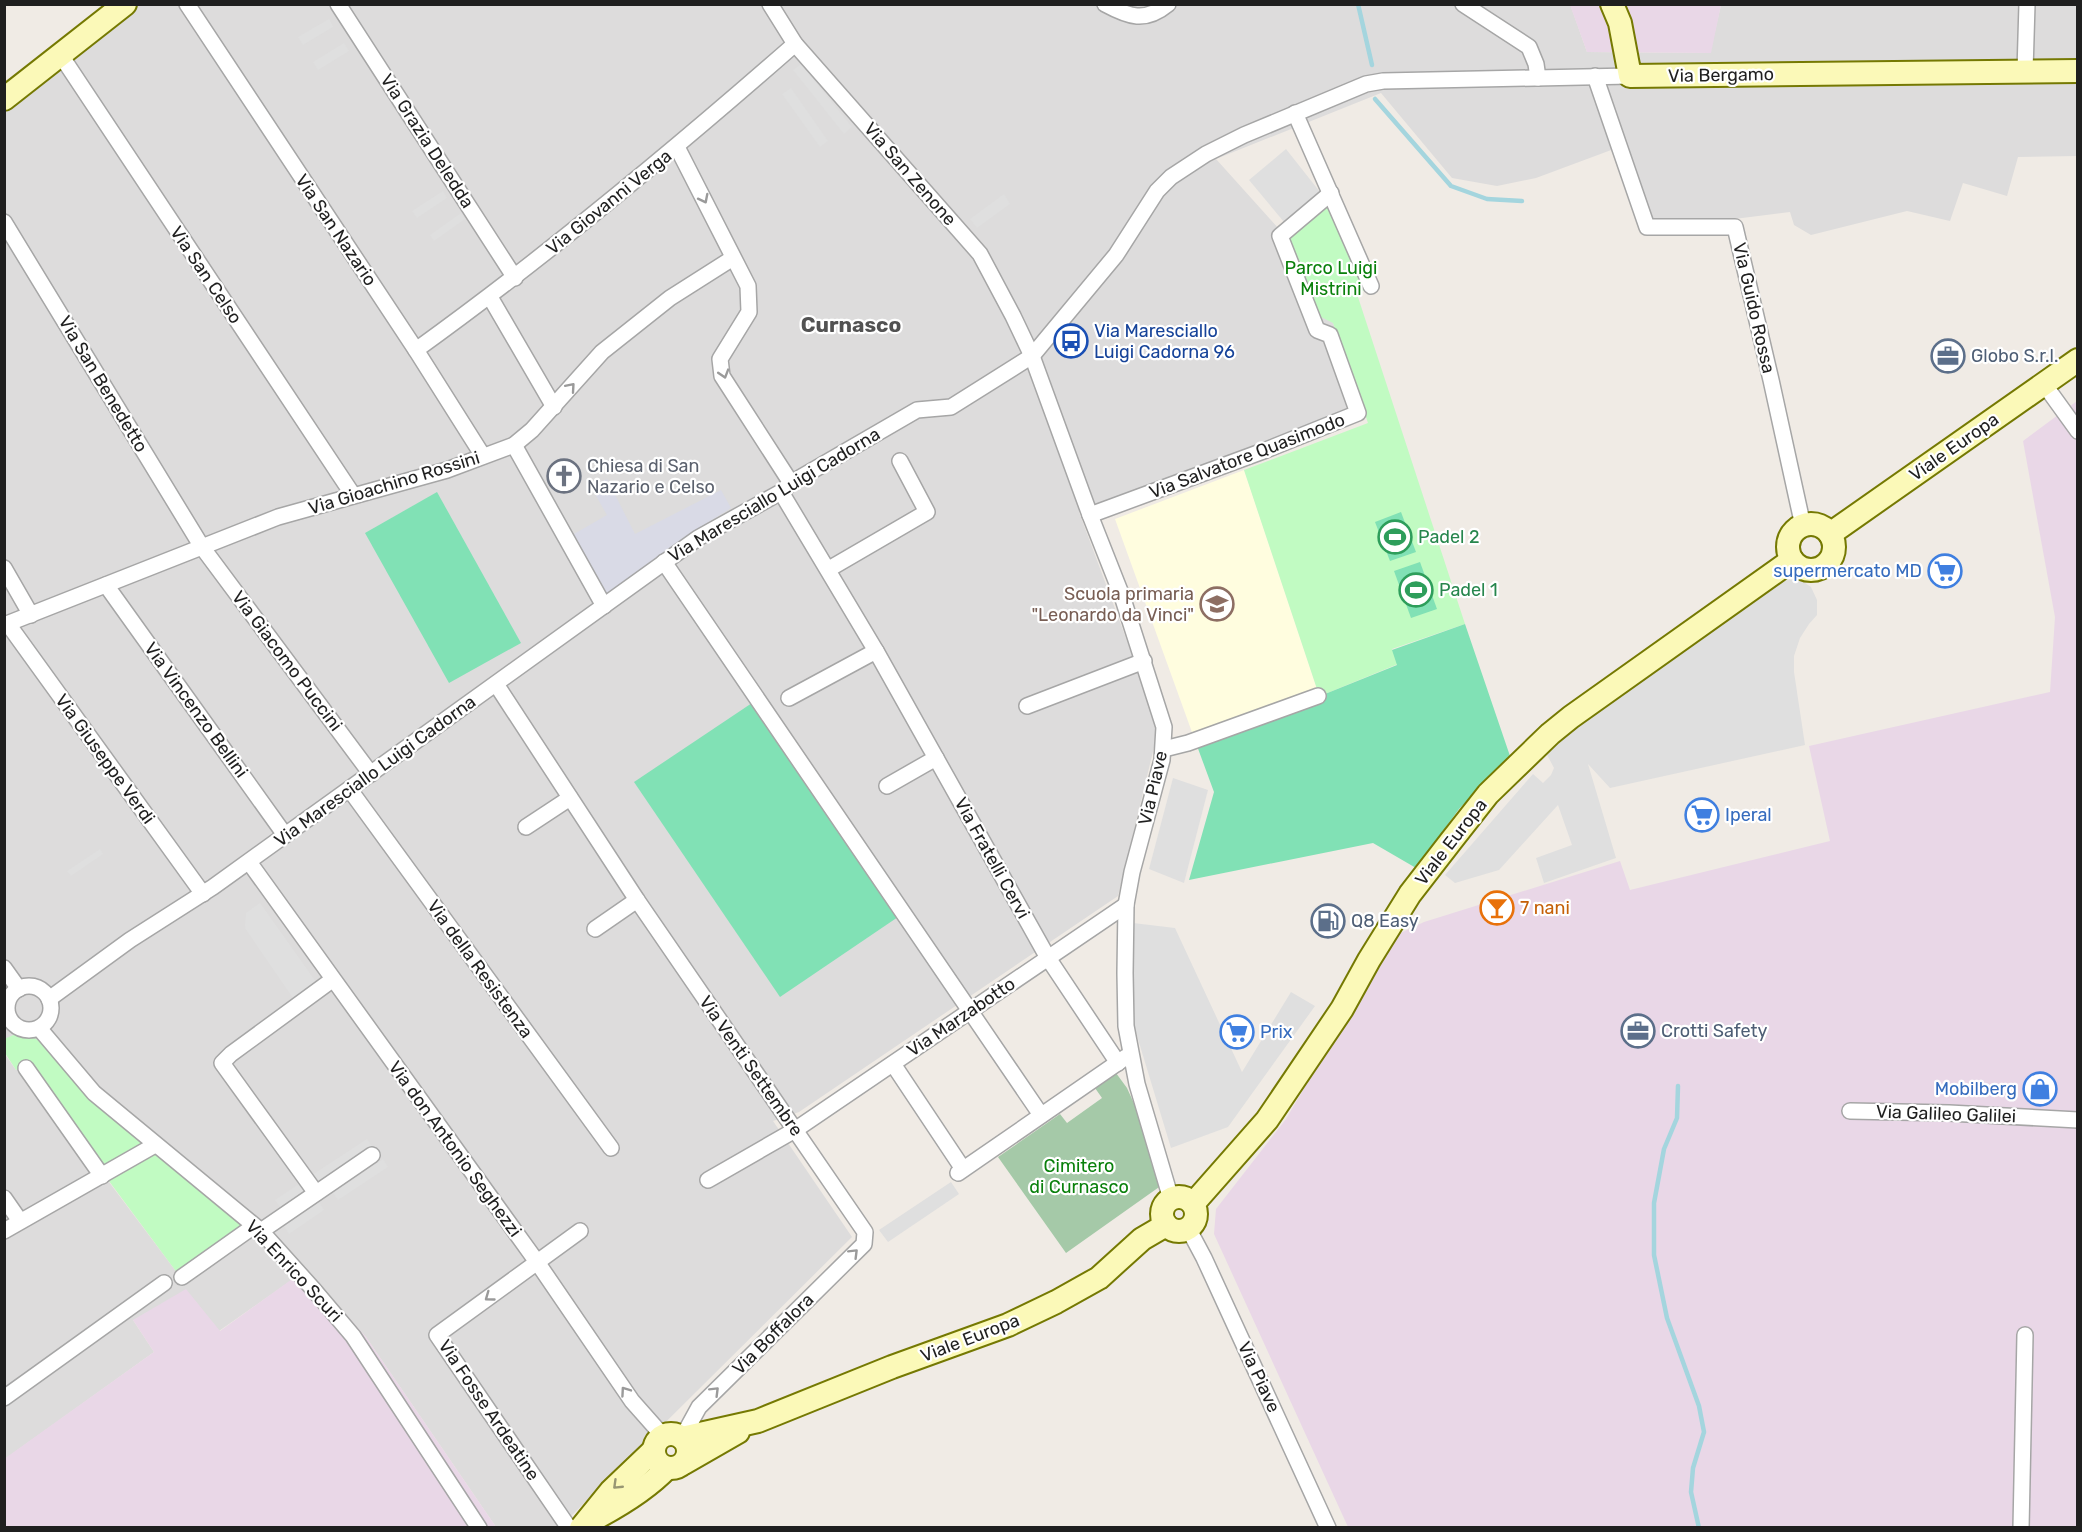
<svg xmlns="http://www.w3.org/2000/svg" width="2082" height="1532" viewBox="0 0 2082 1532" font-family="Rubik,sans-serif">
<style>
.residential{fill:#dddcdc}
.industrial{fill:#e9d7e7}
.education{fill:#fffddf}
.cemetery{fill:#a5c9a8}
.park{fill:#c1fbc2}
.pitch{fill:#81e1b5}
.parking{fill:#dfdfdf}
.plaza{fill:#d9dae6}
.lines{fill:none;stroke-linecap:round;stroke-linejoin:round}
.stream{stroke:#a4d5de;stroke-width:4.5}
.street-casing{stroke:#a6a6a6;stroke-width:18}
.secondary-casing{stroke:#757902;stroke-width:26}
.street{stroke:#fff;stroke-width:15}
.secondary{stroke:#fbf9b8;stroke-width:22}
.oneway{stroke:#9a9a9a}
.oneway2{stroke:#989773}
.labels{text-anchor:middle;stroke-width:4.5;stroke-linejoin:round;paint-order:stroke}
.street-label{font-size:18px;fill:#1f1f1f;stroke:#fff}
.park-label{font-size:18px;fill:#09800b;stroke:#fff}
.transit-label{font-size:18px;fill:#164399;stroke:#fff;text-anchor:start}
.service-label{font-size:18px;fill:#4e5e75;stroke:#fff;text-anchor:start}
.worship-label{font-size:18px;fill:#5b616d;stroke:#fff;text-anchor:start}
.leisure-label{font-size:18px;fill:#27864d;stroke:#fff;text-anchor:start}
.shop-label{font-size:18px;fill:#366cbe;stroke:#fff;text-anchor:end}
.education-label{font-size:18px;fill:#785e54;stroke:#fff;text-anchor:end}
.food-label{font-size:18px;fill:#c56008;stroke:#fff;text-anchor:start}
.quarter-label{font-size:21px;font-weight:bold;fill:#525252;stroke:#fff}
</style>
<rect width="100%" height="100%" fill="#f0ebe5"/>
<!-- residential -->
<polygon class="residential" points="1570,4 1587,52 1710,53 1721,5 2077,5 2077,156 2018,157 2007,196 1963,183 1950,221 1907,211 1811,235 1794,225 1790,212 1662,228 1646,220 1622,146 1536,178 1497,186 1452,178 1381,93 1216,159 1288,239 1333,323 1362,405 1079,512 1152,708 1157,735 1118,896 799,1112 773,1121 852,1237 560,1527 496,1527 366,1337 306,1270 219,1331 133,1320 154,1352 5,1459 4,1053 16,1070 29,1063 114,1179 109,1182 178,1274 245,1227 16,1034 5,1039 5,92 115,5"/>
<!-- industrial -->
<g class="industrial">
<polygon points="1570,5 1721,5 1711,53 1587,52"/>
<polygon points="2077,401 2077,1527 1348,1527 1214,1234 1216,1209 1286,1119 1359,995 1390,938 1424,922 1620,861 1630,890 1830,841 1809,746 2050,692 2055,617 2023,441"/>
<polygon points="306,1269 366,1337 496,1527 5,1527 4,1459 154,1352 133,1320 186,1289 220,1331"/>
</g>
<!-- education -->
<polygon class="education" points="1244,470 1317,689 1193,735 1115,519"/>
<!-- cemetery -->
<polygon class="cemetery" points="1116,1073 1127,1088 1141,1119 1152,1165 1162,1185 1066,1253 998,1157 1060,1114 1067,1123 1102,1098 1095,1088"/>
<!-- park -->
<g class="park">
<polygon points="1327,204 1364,290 1357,294 1465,624 1392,649 1398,664 1325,694 1317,689 1244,470 1368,423 1333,323 1319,316 1288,239"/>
<polygon points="16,1034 33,1037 48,1047 245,1227 178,1274 109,1181 113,1178 29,1063 16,1070 5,1053 4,1039"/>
</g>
<!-- pitch -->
<g class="pitch">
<polygon points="437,492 521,643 449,683 365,533"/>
<polygon points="1401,512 1416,552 1390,561 1375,522"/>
<polygon points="1420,562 1437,609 1411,618 1394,571"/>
<polygon points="1465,624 1510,756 1459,809 1416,868 1373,843 1189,880 1214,792 1193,735 1317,689 1325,694 1397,665 1392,650"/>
<polygon points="752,703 898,917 780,997 634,782"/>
</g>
<!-- parking -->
<g class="parking">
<polygon points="329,19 333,27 303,45 298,37"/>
<polygon points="344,43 349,51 318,70 313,62"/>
<polygon points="801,64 852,127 844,134 793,70"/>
<polygon points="791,88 828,141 820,147 782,94"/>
<polygon points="1286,149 1320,192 1284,222 1249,180"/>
<polygon points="443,191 447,198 417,218 412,211"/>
<polygon points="1004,194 1010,204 977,228 970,219"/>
<polygon points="461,213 465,219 434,241 430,235"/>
<polygon points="1792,579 1802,581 1811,587 1817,600 1817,615 1809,624 1800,638 1794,656 1794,672 1805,745 1610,788 1588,764 1616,858 1544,883 1536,858 1572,845 1558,805 1499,870 1455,883 1445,875 1533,774 1543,783 1551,775 1554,768 1545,751 1586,718 1784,581"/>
<polygon points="1173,778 1208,790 1184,883 1149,869"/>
<polygon points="100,849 103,854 71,876 67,871"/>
<polygon points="260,903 316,982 293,998 245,928 246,913"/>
<polygon points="1133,923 1175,928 1242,1072 1291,992 1315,1006 1228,1127 1171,1148 1134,1026"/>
<polygon points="367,1139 372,1146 317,1183 312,1175"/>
<polygon points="383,1159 388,1167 338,1200 333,1193"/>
<polygon points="951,1182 959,1194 888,1242 879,1230"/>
<polygon points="299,1184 305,1193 281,1208 275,1200"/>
<polygon points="319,1202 324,1210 289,1234 284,1226"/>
</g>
<!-- plaza -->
<polygon class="plaza" points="607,479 635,534 721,490 731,508 691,533 601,599 567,538 607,515 591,487"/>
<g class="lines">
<!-- stream -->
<g class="stream">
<polyline points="1358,4 1372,65"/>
<polyline points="1375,99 1451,186 1487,199 1522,201"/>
<polyline points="1678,1086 1677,1118 1664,1149 1654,1203 1654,1255 1667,1318 1699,1406 1704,1432 1693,1468 1691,1492 1699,1528"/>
</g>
<defs>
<g id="street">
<polyline points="187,4 416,350 483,456"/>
<polyline points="338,4 515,278"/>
<polyline points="770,4 795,44 980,254 1013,316 1032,356 1090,515 1122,596 1164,727 1162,760 1132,872 1126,905 1125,973 1126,1026 1137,1084 1171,1199"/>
<path d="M 1105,4 C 1129,17 1145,23 1168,4"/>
<polyline points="1463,4 1529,47 1536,64 1538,78"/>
<polyline points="60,54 353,495"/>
<polyline points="2025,71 2027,4"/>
<polyline points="1595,76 1647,227 1735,227 1771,380 1803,526"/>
<polyline points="1295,113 1371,286"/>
<polyline points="677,147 748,286 749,312 720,359 722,376 791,483"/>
<polyline points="4,222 202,547 371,774"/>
<polyline points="490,297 554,407"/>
<path d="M 416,350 C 548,255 673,151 795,44"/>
<polyline points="2044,384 2078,431"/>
<polyline points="514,445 604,606"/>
<polyline points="781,492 876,651 1048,958 1118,1063"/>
<polyline points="1090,515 1266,450 1358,413 1330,335 1317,330 1280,236 1331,193"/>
<polyline points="664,562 1041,1115"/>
<polyline points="4,568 31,615"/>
<polyline points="829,569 927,512 900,461"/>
<polyline points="106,585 285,835"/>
<polyline points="8,624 203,894"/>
<polyline points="4,625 278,517 447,470 514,445 532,430 602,352 670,298 733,258"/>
<polyline points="496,684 637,900 865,1232 864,1244 699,1407 682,1438"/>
<polyline points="789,698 876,651"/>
<polyline points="1027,706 1144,661"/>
<polyline points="1164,749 1188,743 1318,696"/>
<polyline points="887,786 936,758"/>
<polyline points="350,790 611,1148"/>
<polyline points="526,827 570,798"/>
<polyline points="249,862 537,1262 632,1401 663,1436"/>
<polyline points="595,929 637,900"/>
<polyline points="4,968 19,989"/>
<circle cx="29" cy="1008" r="22"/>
<polyline points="49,999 130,940 213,887 698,538 781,492 791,483 917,410 951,407 1032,356 1116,255 1157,191 1171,177 1206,154 1244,135 1366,84 1383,81 1630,76"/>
<polyline points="39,1028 94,1093 261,1231 314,1290 353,1336 479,1528"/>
<polyline points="893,1064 963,1169"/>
<polyline points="26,1068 102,1176"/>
<polyline points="1850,1111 1949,1113 2078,1120"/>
<polyline points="958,1173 1126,1057"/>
<polyline points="708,1180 795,1130 1126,905"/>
<polyline points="316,1193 222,1063 231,1054 332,980"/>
<polyline points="4,1198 20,1221"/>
<polyline points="1188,1228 1204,1258 1328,1528"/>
<polyline points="4,1231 155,1145"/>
<polyline points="261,1231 372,1155"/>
<polyline points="182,1277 254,1226"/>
<polyline points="4,1398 164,1283"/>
<polyline points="569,1528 437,1335 580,1231"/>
<polyline points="2021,1528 2025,1335"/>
</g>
<g id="secondary">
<polyline points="1612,4 1620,23 1630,76 2078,71"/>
<polyline points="4,99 125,4"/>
<circle cx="1811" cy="547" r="23"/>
<polyline points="1830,534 2078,360"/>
<circle cx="1179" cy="1214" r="17"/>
<polyline points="1193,1204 1267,1120 1342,1009 1369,960 1410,894 1451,841 1488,794 1550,734 1571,717 1792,560"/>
<circle cx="671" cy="1451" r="17"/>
<polyline points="682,1438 758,1421 892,1367 1008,1325 1056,1302 1099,1278 1142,1239 1166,1225"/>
<polyline points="684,1463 738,1432"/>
<path d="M 592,1520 C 619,1506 646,1490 667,1468"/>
<polyline points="581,1528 611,1491 654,1450"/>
</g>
</defs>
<!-- street casing -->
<use href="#street" class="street-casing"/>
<!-- secondary casing -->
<use href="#secondary" class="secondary-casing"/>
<!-- street -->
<use href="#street" class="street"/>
<!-- secondary -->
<use href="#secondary" class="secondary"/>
</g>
<!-- one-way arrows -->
<defs><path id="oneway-chevron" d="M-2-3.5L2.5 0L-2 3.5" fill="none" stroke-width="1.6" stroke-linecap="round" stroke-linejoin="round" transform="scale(1.5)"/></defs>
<g class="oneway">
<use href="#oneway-chevron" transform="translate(704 199) rotate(63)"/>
<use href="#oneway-chevron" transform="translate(724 374) rotate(73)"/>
<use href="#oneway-chevron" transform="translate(571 387) rotate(-49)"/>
<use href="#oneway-chevron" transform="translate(854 1253) rotate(-45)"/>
<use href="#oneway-chevron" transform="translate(489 1297) rotate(144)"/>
<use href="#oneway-chevron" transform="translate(625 1391) rotate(-125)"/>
<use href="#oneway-chevron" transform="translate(715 1391) rotate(-45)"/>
</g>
<use class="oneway2" href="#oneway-chevron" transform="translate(617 1485) rotate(136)"/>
<!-- icons -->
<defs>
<symbol id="bus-ring" viewBox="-11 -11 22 22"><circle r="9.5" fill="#fff" stroke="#1a4fb4" stroke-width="1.5"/><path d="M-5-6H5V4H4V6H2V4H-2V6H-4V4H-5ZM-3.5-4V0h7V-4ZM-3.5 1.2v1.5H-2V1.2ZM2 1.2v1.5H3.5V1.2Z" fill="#1a4fb4"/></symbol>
<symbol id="office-ring" viewBox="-11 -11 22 22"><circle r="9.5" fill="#fff" stroke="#5c6f8a" stroke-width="1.5"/><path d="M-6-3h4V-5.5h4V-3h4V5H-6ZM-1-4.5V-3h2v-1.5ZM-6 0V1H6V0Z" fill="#5c6f8a"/></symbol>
<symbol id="church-ring" viewBox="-11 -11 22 22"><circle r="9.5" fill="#fff" stroke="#6b7280" stroke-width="1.5"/><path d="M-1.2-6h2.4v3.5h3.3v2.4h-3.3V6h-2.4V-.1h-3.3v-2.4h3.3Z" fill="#6b7280"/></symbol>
<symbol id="stadium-ring" viewBox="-11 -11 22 22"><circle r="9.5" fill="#fff" stroke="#2e9e5b" stroke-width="1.5"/><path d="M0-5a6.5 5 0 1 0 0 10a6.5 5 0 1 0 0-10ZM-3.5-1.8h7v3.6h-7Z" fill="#2e9e5b"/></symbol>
<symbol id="supermarket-ring" viewBox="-11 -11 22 22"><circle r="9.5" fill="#fff" stroke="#3f7fe0" stroke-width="1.5"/><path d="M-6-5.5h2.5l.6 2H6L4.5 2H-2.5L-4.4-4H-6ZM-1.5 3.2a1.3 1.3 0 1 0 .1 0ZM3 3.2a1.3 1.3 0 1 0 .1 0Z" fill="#3f7fe0"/></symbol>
<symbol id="school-ring" viewBox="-11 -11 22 22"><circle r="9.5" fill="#fff" stroke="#8d6e63" stroke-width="1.5"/><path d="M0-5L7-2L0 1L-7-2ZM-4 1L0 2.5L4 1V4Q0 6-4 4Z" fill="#8d6e63"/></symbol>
<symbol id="bar-ring" viewBox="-11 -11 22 22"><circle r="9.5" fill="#fff" stroke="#e8710a" stroke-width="1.5"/><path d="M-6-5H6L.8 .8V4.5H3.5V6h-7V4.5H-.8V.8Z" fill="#e8710a"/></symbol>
<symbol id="fuel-ring" viewBox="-11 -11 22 22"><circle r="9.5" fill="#fff" stroke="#5c6f8a" stroke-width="1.5"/><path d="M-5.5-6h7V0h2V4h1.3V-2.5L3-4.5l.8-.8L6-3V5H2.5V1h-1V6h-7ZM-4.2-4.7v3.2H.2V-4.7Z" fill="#5c6f8a"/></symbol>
<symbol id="shop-ring" viewBox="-11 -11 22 22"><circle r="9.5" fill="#fff" stroke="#3f7fe0" stroke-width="1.5"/><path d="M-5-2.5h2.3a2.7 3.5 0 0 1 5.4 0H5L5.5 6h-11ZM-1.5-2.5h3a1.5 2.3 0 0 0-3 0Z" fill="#3f7fe0"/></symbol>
</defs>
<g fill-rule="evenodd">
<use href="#bus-ring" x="1052" y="322" width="38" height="38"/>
<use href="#office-ring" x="1929" y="337" width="38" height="38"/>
<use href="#church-ring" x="545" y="457" width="38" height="38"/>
<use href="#stadium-ring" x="1376" y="518" width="38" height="38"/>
<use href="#supermarket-ring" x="1926" y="552" width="38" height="38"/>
<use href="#stadium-ring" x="1397" y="571" width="38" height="38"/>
<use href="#school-ring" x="1198" y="585" width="38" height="38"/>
<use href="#supermarket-ring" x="1683" y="796" width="38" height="38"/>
<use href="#bar-ring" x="1478" y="889" width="38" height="38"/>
<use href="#fuel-ring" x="1309" y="902" width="38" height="38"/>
<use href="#office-ring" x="1619" y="1012" width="38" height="38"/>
<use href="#supermarket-ring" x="1218" y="1013" width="38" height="38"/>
<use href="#shop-ring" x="2021" y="1070" width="38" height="38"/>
</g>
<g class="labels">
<!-- street labels -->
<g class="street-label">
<text transform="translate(1721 75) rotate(-1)" y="6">Via Bergamo</text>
<text transform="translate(427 141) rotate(57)" y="6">Via Grazia Deledda</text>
<text transform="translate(910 174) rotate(49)" y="6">Via San Zenone</text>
<text transform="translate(609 202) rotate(-39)" y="6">Via Giovanni Verga</text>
<text transform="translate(336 230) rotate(56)" y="6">Via San Nazario</text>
<text transform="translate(206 275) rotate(56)" y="6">Via San Celso</text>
<text transform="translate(1754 308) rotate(77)" y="6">Via Guido Rossa</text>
<text transform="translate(103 384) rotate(59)" y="6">Via San Benedetto</text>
<text transform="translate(1954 447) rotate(-35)" y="6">Viale Europa</text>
<text transform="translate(1247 456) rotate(-21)" y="6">Via Salvatore Quasimodo</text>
<text transform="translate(394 483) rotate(-17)" y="6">Via Gioachino Rossini</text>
<text transform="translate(774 495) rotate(-31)" y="6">Via Maresciallo Luigi Cadorna</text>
<text transform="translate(287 661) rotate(53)" y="6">Via Giacomo Puccini</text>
<text transform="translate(196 710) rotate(54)" y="6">Via Vincenzo Bellini</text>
<text transform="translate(105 759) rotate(54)" y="6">Via Giuseppe Verdi</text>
<text transform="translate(375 771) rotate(-36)" y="6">Via Maresciallo Luigi Cadorna</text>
<text transform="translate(1153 788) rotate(-77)" y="6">Via Piave</text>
<text transform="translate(1451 842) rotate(-52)" y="6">Viale Europa</text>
<text transform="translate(992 858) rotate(61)" y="6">Via Fratelli Cervi</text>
<text transform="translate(480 969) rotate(54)" y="6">Via della Resistenza</text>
<text transform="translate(961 1017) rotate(-34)" y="6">Via Marzabotto</text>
<text transform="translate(751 1066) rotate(55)" y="6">Via Venti Settembre</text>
<text transform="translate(1946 1114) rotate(2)" y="6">Via Galileo Galilei</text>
<text transform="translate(455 1149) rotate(54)" y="6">Via don Antonio Seghezzi</text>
<text transform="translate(294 1271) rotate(47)" y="6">Via Enrico Scuri</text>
<text transform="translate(773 1334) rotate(-45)" y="6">Via Boffalora</text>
<text transform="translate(970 1338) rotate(-21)" y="6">Viale Europa</text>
<text transform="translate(1259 1377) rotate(65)" y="6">Via Piave</text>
<text transform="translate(489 1410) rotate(56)" y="6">Via Fosse Ardeatine</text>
</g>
<!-- park labels -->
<g class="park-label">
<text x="1331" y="274">Parco Luigi<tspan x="1331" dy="21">Mistrini</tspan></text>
<text x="1079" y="1172">Cimitero<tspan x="1079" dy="21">di Curnasco</tspan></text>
</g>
<!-- transit labels -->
<g class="transit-label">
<text x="1094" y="337">Via Maresciallo<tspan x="1094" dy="21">Luigi Cadorna 96</tspan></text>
</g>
<!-- service labels -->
<g class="service-label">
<text x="1971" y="362">Globo S.r.l.</text>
<text x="1351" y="927">Q8 Easy</text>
<text x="1661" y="1037">Crotti Safety</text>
</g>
<!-- worship labels -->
<g class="worship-label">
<text x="587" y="472">Chiesa di San<tspan x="587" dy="21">Nazario e Celso</tspan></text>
</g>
<!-- leisure labels -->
<g class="leisure-label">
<text x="1418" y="543">Padel 2</text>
<text x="1439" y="596">Padel 1</text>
</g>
<!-- shop labels -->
<g class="shop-label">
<text x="1922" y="577">supermercato MD</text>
<text x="1725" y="821" text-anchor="start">Iperal</text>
<text x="1260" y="1038" text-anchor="start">Prix</text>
<text x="2017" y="1095">Mobilberg</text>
</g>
<!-- education labels -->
<g class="education-label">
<text x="1194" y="600">Scuola primaria<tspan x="1194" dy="21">"Leonardo da Vinci"</tspan></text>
</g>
<!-- food labels -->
<g class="food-label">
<text x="1520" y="914">7 nani</text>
</g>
<!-- quarter labels -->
<g class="quarter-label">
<text x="851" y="332">Curnasco</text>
</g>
</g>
<!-- border -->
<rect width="2082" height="1532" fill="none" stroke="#1f1f1f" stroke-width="12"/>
</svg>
